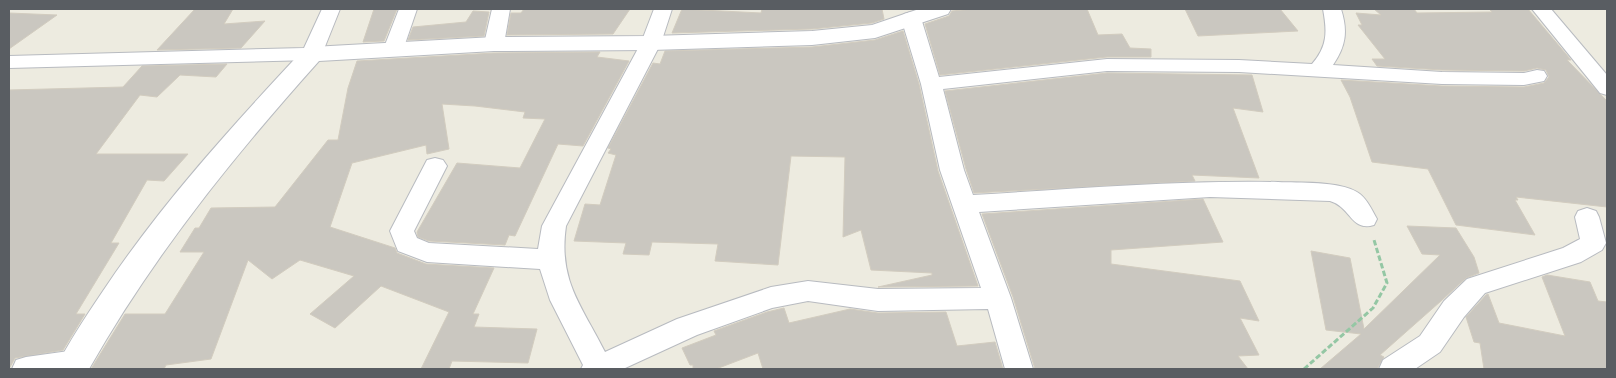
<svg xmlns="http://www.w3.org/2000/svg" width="1616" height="378" viewBox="0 0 1616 378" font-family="Ubuntu,sans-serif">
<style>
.building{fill:#cac7c0;stroke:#d2ccbf}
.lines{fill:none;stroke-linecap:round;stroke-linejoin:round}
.minor-casing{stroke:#b8bbc0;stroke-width:2}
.tertiary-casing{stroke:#b8bbc0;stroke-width:2}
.path{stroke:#94c7a4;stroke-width:3;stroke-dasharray:5.5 2.5;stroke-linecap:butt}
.minor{fill:#fff;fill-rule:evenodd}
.tertiary{fill:#fff;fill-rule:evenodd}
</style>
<rect width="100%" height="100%" fill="#edebe0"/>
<!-- building -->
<g class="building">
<polygon points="195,9 233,9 224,24 265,21 241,48 157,50"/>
<polygon points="374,9 397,9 384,41 363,42"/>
<polygon points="524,9 630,9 613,34 507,35 511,13 521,13"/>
<polygon points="682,9 761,13 762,9 882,9 884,19 872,23 812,29 672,33"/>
<polygon points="972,9 1087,9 1098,35 1122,34 1130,48 1151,49 1151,57 1107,57 940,75 925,24 949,16 952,11"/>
<polygon points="1185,9 1280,9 1298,31 1198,36"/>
<polygon points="1374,9 1414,9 1417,13 1492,12 1489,9 1528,9 1571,60 1567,60 1607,101 1607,207 1516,197 1518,200 1515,200 1535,235 1456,225 1428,169 1372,162 1350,97 1341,80 1442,86 1524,87 1544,83 1549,77 1546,70 1537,68 1524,71 1442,70 1377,66 1372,59 1385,59 1358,25 1362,25 1356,13 1381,15"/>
<polygon points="473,11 489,12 484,36 408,40 413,27 466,22"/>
<polygon points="9,13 57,15 9,49"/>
<polygon points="903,31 919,84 938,171 978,286 878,287 932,275 932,273 871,270 861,230 843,237 845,157 791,156 778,265 715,261 718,244 652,242 649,255 623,254 626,243 574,241 585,204 600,205 616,155 608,153 611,149 608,148 653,63 660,64 665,51 812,47 875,40"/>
<polygon points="600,52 597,57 629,61 583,146 558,144 515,236 509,235 505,245 429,241 418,237 417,232 457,163 520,168 545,119 523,118 525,112 475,106 442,104 449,149 427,154 426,145 352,163 330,227 395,248 397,253 426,264 494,268 473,314 479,314 474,327 537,329 528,363 452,361 449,369 421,369 449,312 381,286 335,328 310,314 354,276 300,260 272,279 248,260 211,359 166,365 164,369 91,369 125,314 165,314 204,252 180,252 195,228 199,228 211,208 275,207 328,140 338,140 348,88 357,61 494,53"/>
<polygon points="227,64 216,77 180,75 157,97 140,95 96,154 188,154 164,181 147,180 111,243 119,243 76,314 85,314 63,350 15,358 9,369 9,90 123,87 142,66"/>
<polygon points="1107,73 1252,75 1263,112 1233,108 1259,178 1192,175 1195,181 974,193 966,169 945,91"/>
<polygon points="1203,199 1223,242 1111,250 1111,264 1240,281 1259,321 1240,318 1259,355 1238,356 1248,369 1035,369 1013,297 982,214"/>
<polygon points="1407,226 1456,228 1474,257 1479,273 1466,278 1441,301 1380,355 1384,357 1377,369 1320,369 1361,334 1326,330 1311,251 1350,258 1364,329 1440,255 1422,254"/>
<polygon points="1547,275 1590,282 1598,301 1607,302 1607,369 1484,369 1480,343 1474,342 1466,317 1486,295 1488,294 1499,323 1565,336 1542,277"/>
<polygon points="784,308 789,323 850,309 878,313 946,312 957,346 995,342 1003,369 763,369 758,353 716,369 693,369 693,365 690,365 682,348 716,335 714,331 767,312"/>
</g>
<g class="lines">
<defs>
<g id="minor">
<polygon points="322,9 340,9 322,54 319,58 312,60 9,68 9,56 304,48"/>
<polygon points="399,9 417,9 403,50 400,54 393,56 386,54 383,50"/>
<polygon points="492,9 510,9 504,44 501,48 494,50 487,48 484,44"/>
<path d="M 654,9 L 672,9 L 661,43 L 566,226 C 558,281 582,306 605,352 L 677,319 L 771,287 L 808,281 L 878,289 L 981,288 L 940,170 L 921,84 L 901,18 L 904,14 L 911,12 L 918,14 L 921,18 L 939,77 L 1107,59 L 1239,60 L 1312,64 C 1328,46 1327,31 1323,9 L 1341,9 C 1348,31 1346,46 1333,65 L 1442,72 L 1524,73 L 1537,70 L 1544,71 L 1547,76 L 1544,81 L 1524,85 L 1442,84 L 1239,72 L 1107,71 L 943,89 L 964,170 L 973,195 C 1074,189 1176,180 1278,182 C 1298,183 1339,181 1357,192 C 1366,197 1372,210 1377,219 L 1374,225 C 1351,232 1351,207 1330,201 L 1210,197 L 979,212 L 1011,298 L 1033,369 L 1005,369 L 988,309 L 878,311 L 808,301 L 772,308 L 697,335 L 623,369 L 581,369 L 583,365 L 550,300 L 540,269 L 427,262 L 398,251 L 390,231 L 427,160 L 435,158 L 443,160 L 447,166 L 414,231 L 417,238 L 429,243 L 538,249 L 542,226 L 641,43 Z"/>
<polygon points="1532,9 1551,9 1607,75 1607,95 1600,93"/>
<polygon points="1587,208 1596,211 1599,217 1606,243 1602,250 1581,262 1485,293 1464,317 1440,352 1415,369 1379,369 1383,360 1420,336 1444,301 1467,279 1563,248 1580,239 1575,217 1578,211"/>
<polygon points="76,350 86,354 90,362 87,369 12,369 16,360 26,357"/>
</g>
<path id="tertiary" d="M 919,9 L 951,9 L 948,14 L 875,38 L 812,45 L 651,50 L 494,51 L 319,61 C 233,157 153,256 89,369 L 55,369 C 69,342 86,316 103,291 C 161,204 232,126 304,49 L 312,47 L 494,37 L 651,36 L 812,31 L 872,25 Z"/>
</defs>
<!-- minor casing -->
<use href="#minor" class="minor-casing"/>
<!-- tertiary casing -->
<use href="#tertiary" class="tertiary-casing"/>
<!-- path -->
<polyline class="path" points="1304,369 1373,308 1387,283 1374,240"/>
<!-- minor -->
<use href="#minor" class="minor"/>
<!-- tertiary -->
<use href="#tertiary" class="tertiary"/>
</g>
<!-- border -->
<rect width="1616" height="378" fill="none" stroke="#595d62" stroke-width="20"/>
</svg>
